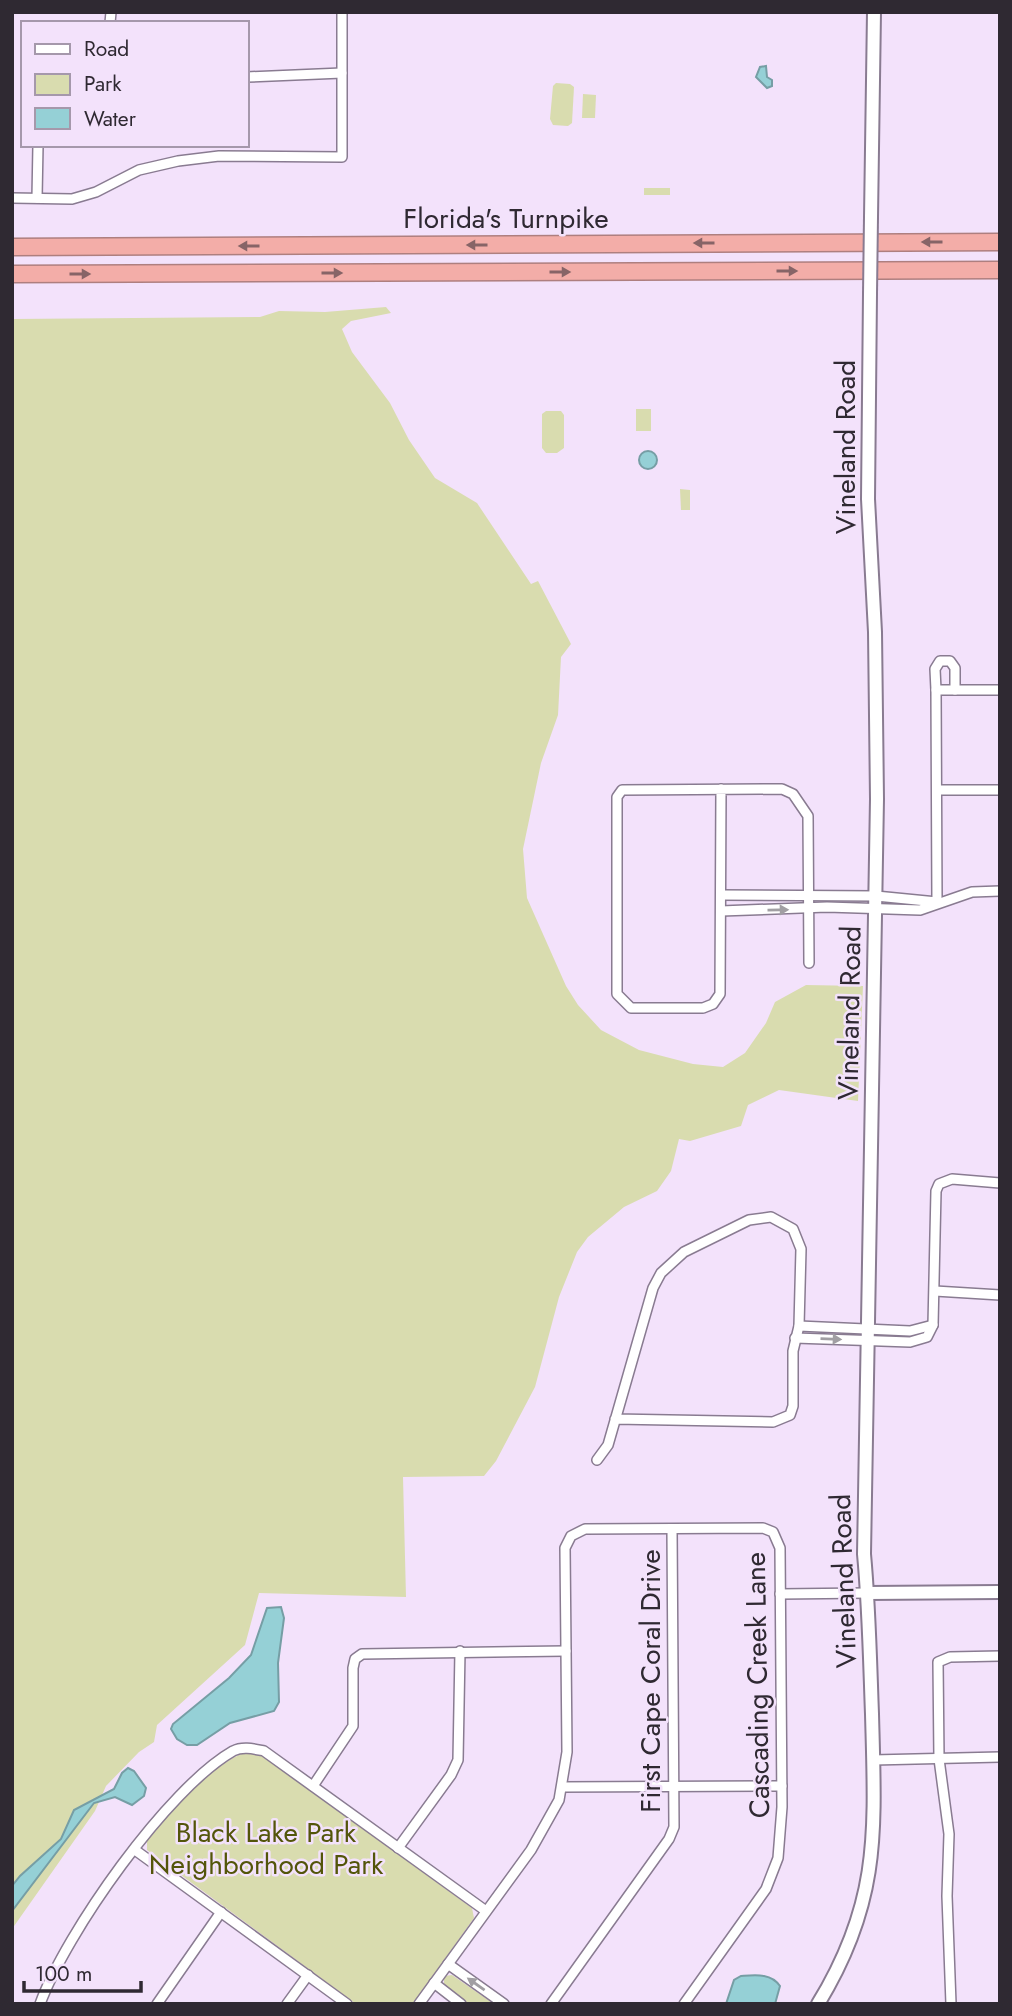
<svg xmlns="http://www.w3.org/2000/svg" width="1012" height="2016" viewBox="0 0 1012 2016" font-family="Jost,sans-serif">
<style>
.green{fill:#d9dcaf}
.water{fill:#95d0d6;stroke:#769ea5;stroke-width:2}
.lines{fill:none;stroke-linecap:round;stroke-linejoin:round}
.street-casing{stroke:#897b91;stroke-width:12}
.secondary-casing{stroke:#897b91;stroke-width:16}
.highway-casing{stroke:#ae7f7f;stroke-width:19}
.street{stroke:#fff;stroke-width:9}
.secondary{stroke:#fff;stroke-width:12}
.highway{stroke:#f3ada8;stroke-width:16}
.secondary-bridge-casing{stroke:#897b91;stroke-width:16;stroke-linecap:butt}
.secondary-bridge{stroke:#fff;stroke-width:12}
.oneway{fill:#876467}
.oneway2{fill:#a19fa3}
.labels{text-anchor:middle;stroke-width:5;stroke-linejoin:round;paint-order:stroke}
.street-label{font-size:28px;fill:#2f2932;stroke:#f3e2fb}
.park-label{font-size:28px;fill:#53550a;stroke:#f3e2fb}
</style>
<rect width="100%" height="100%" fill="#f3e2fb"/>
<!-- green -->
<g class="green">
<polygon points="556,83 570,84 574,87 572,123 568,126 553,125 550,119 553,86"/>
<polygon points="583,94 596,95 595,118 582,118"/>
<rect x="644" y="188" width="26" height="7"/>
<polygon points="386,307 391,313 351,321 342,329 352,352 390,403 409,440 435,478 477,503 531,584 538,581 571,644 561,657 558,715 541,763 523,849 527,898 566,986 578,1005 601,1030 639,1050 693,1064 723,1067 745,1053 766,1023 775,1002 806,985 863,986 858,1101 779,1090 748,1105 741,1126 690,1141 679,1139 671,1171 657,1191 624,1207 588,1237 577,1252 559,1297 535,1387 496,1461 484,1476 403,1477 406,1597 259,1593 245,1645 157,1725 154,1742 139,1752 106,1786 95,1811 12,1929 12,319 260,317 279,311 325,312"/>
<rect x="636" y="409" width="15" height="22"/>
<polygon points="546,411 561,411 564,415 564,448 557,453 546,453 542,448 542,414"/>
<polygon points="680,489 690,490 690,510 681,510"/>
<path d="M 250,1751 L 259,1753 L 472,1908 L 474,1918 L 413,2004 L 356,2004 L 147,1850 L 147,1841 C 167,1815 217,1758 250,1751 Z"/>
<polygon points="452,1975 494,2004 469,2004 444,1985 444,1976"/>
</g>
<!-- water -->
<g class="water">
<polygon points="766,66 767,77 772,80 772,86 767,88 756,77 760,67"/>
<circle cx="648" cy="460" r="9"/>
<polygon points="281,1607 284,1618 278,1663 279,1702 274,1711 230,1723 197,1745 187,1745 177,1739 171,1729 173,1724 229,1678 251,1655 267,1608"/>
<polygon points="128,1768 134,1771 146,1788 144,1796 132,1805 115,1797 94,1803 12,1911 12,1886 20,1876 61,1839 74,1810 114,1789 122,1773"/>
<path d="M 741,1976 C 756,1975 771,1973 780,1986 L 775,2004 L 726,2004 L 734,1980 Z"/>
</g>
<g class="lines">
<defs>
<g id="street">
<polyline points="110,23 111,12"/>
<polyline points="247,77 342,73"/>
<polyline points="12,198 72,199 96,192 139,170 178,161 219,156 342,157 342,12"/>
<polyline points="37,198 38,145"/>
<polyline points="936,690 935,669 940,661 950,661 955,668 955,690"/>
<polyline points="721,789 720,994 713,1004 703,1008 631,1008 617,994 617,797 622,790 782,789 793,794 808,816 809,963"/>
<polyline points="937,790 1000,790"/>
<polyline points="721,895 876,896 937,902"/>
<polyline points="937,902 936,690 1000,690"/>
<polyline points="721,911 827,907 920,910 972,892 1000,891"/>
<polyline points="935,1291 1000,1295"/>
<polyline points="799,1326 910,1331 933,1325"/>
<polyline points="795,1338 910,1342 927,1337 933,1325 936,1191 939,1184 952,1179 1000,1183"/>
<polyline points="597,1460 608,1445 653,1288 661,1273 684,1252 749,1220 771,1217 793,1229 801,1249 799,1326 793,1351 793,1406 790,1415 773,1422 615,1419"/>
<polyline points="780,1594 868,1593"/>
<polyline points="873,1760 1000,1757"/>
<polyline points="313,1786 353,1726 353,1668 355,1659 362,1654 566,1651"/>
<polyline points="562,1787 782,1786"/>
<polyline points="398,1848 451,1775 458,1760 460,1651"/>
<polyline points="135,1850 347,2004"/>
<polyline points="448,1964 504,2004"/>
<polyline points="434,1983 461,2004"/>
<path d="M 40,2004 C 66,1933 167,1789 233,1751 C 243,1746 254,1749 264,1751 L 486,1911"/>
<polyline points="157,2004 221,1912"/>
<polyline points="287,2004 308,1975"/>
<polyline points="419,2004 531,1850 559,1800 567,1752 565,1548 571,1536 585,1529 763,1528 773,1532 780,1548 782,1807 778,1858 766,1889 684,2004"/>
<polyline points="551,2004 669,1839 674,1827 672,1529"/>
<polyline points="951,2004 947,1896 949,1834 939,1759 938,1662 950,1657 1000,1656"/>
</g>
<g id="secondary">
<polyline points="871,217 874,12"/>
<polyline points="868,1593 1000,1592"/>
<path d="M 818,2004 C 881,1901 875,1830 872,1714 C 870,1661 869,1607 864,1554 L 877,799 L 875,632 L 868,499 L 870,294"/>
</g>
<g id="highway">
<polyline points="12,247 1000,242"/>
<polyline points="12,274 1000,270"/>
</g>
</defs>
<!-- street casing -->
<use href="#street" class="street-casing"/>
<!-- secondary casing -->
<use href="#secondary" class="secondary-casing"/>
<!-- highway casing -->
<use href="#highway" class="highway-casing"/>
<!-- street -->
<use href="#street" class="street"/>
<!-- secondary -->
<use href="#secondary" class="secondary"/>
<!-- highway -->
<use href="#highway" class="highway"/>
<defs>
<polyline id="secondary-bridge" points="870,294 871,217"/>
</defs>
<!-- secondary-bridge casing -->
<use href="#secondary-bridge" class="secondary-bridge-casing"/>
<!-- secondary-bridge -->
<use href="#secondary-bridge" class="secondary-bridge"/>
</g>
<!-- one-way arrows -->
<defs><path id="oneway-solid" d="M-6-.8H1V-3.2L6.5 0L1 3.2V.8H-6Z" transform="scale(1.75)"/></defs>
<g class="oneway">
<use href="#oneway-solid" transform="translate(932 242) rotate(180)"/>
<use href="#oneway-solid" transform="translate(704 243) rotate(180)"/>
<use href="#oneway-solid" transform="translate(477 245) rotate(180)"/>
<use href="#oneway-solid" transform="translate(249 246) rotate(180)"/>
<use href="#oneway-solid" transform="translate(787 271)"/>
<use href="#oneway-solid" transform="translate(560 272)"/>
<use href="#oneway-solid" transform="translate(332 273)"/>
<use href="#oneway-solid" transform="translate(80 274)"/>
</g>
<g class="oneway2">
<use href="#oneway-solid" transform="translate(778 910) rotate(-1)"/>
<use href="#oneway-solid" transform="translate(831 1339) rotate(2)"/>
<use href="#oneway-solid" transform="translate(476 1984) rotate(-145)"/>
</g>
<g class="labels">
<!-- street labels -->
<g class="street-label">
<text x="506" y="228">Florida's Turnpike</text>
<text transform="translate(845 447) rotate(-90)" y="10">Vineland Road</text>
<text transform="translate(849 1013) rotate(-89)" y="10">Vineland Road</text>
<text transform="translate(843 1581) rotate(-92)" y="10">Vineland Road</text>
<text transform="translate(650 1681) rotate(-90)" y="10">First Cape Coral Drive</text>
<text transform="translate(757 1685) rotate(-91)" y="10">Cascading Creek Lane</text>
</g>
<!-- park labels -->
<g class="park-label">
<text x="266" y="1842">Black Lake Park<tspan x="266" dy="32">Neighborhood Park</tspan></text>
</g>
</g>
<!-- border -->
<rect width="1012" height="2016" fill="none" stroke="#2f2932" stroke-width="28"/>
<!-- legend -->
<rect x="21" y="21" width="228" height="126" fill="#f3e2fb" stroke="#a598ab" stroke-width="2"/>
<rect x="35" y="44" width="35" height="10" fill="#ffffff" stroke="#a598ab" stroke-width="2"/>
<text x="84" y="56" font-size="21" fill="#2f2932">Road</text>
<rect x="35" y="74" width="35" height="21" fill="#d9dcaf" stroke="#a598ab" stroke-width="2"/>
<text x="84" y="91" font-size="21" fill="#2f2932">Park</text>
<rect x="35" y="108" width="35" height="21" fill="#95d0d6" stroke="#a598ab" stroke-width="2"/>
<text x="84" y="126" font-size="21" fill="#2f2932">Water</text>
<!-- scale -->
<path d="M24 1981v10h117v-10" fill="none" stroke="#2f2932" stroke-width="3.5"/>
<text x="35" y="1981" font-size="21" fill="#2f2932" stroke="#f3e2fb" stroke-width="5" paint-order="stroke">100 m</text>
</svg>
